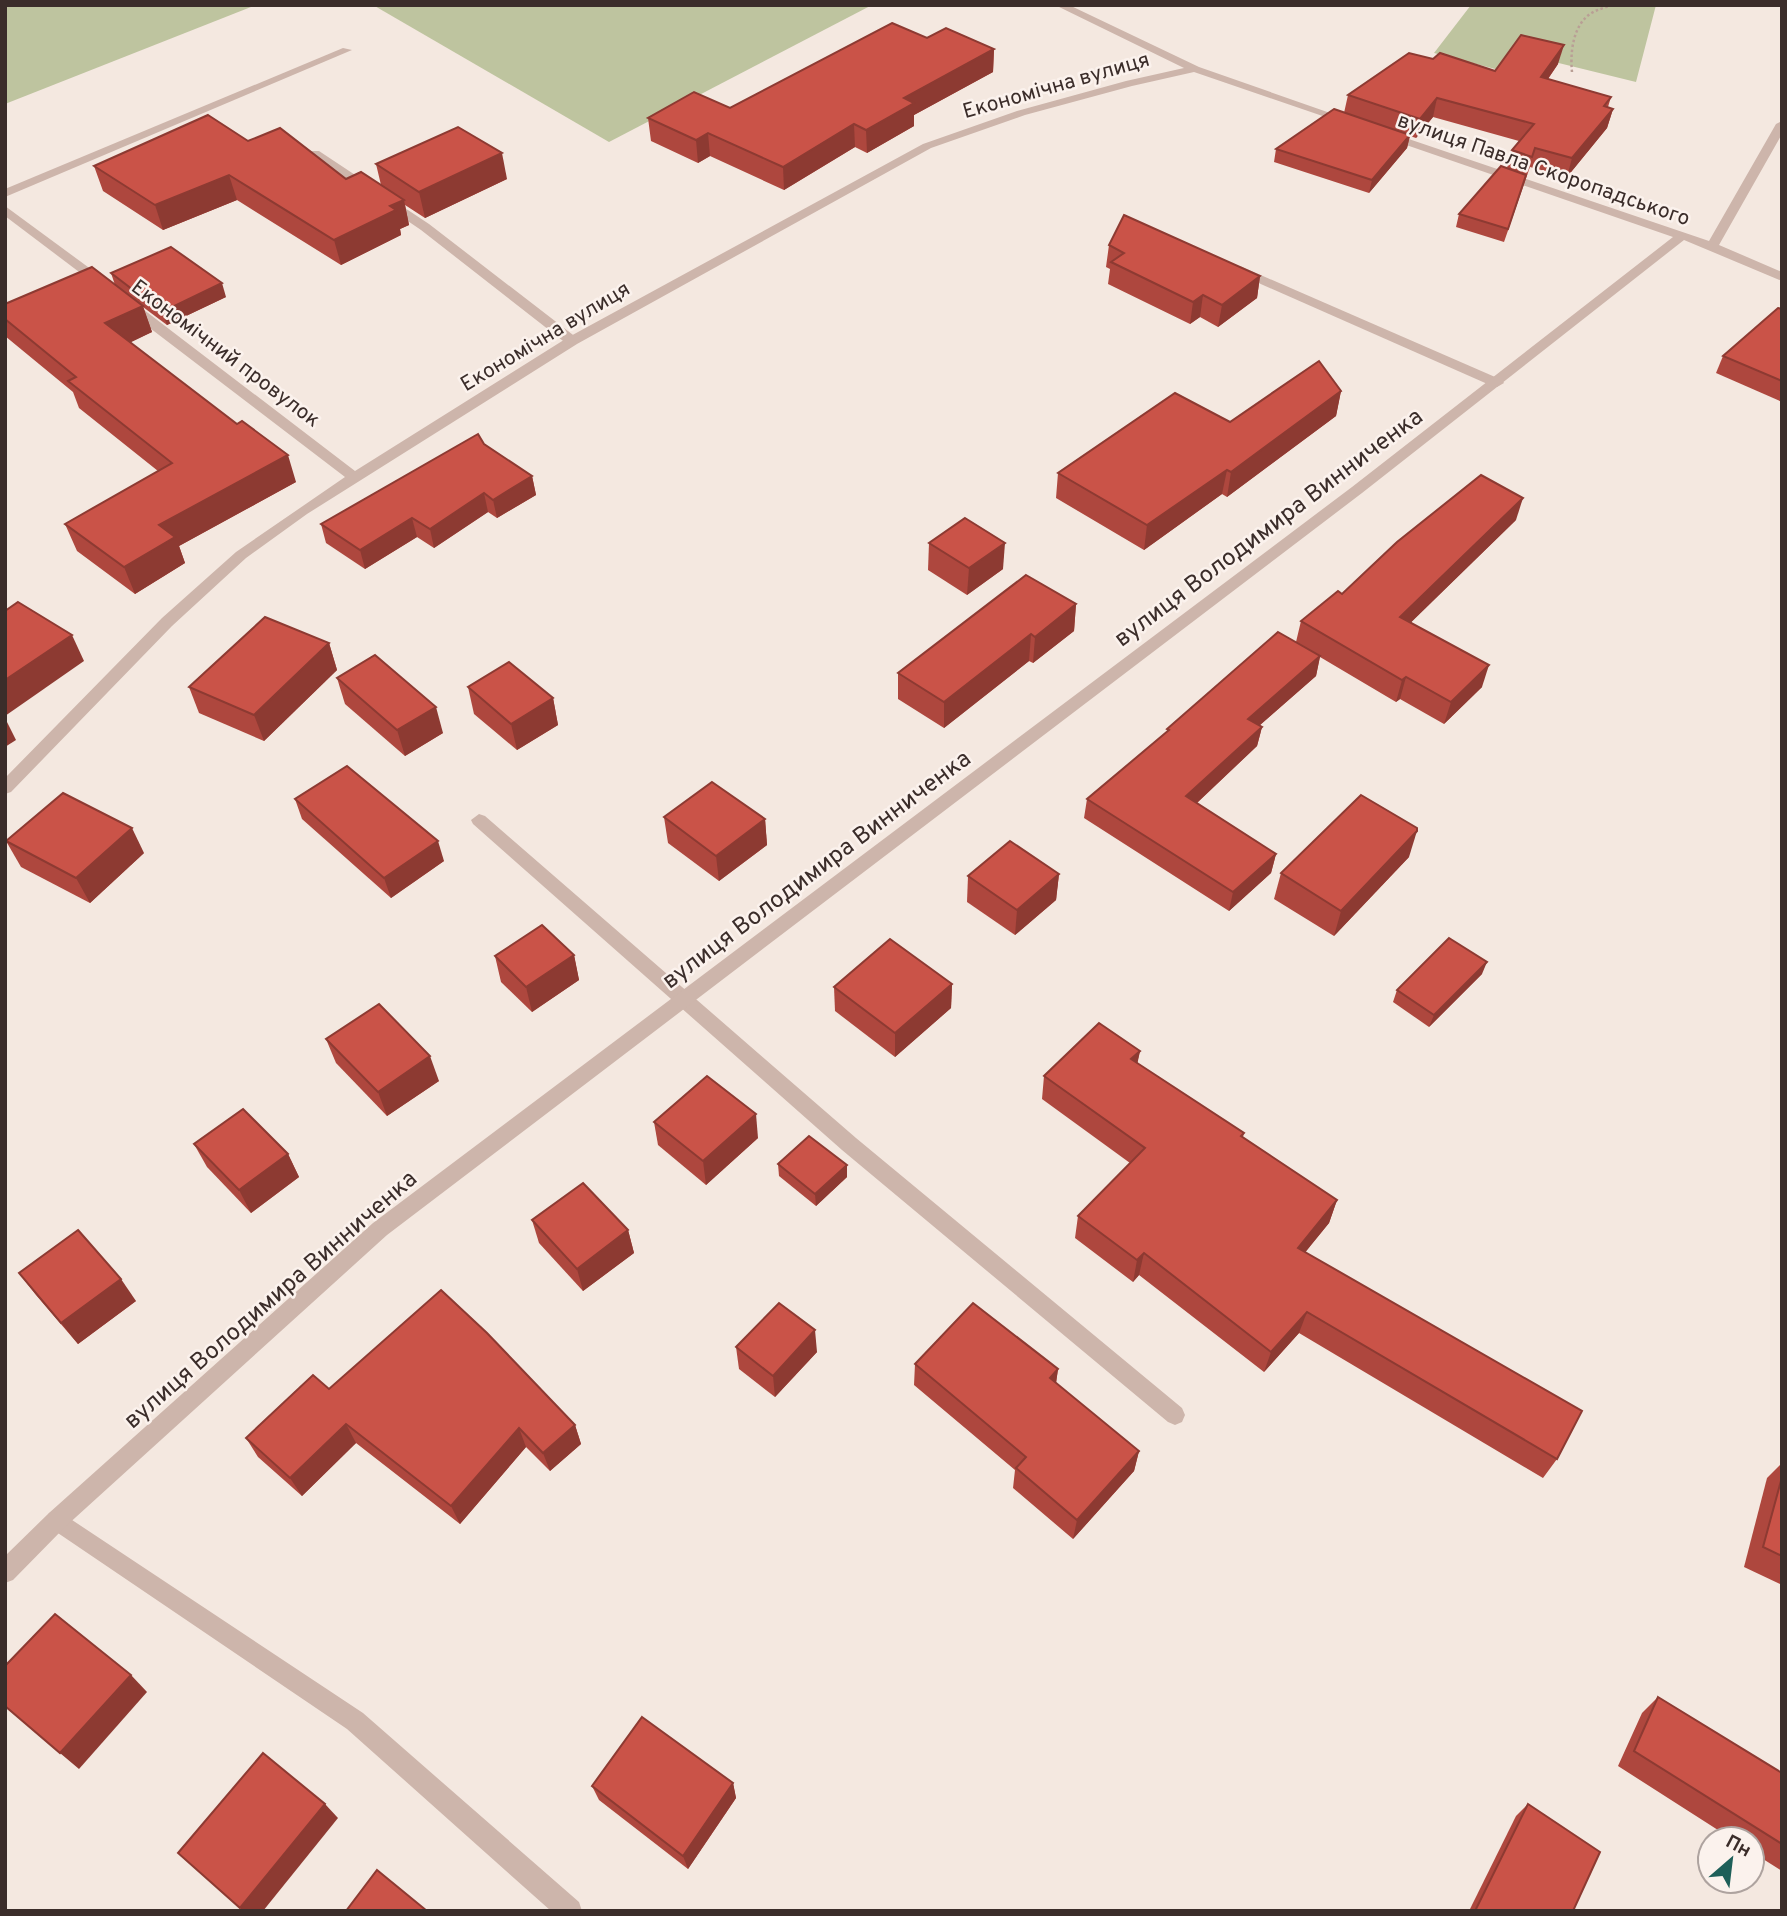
<svg xmlns="http://www.w3.org/2000/svg" width="1787" height="1916" viewBox="0 0 1787 1916" font-family="Overpass,sans-serif">
<style>
.green{fill:#bec49f}
.lines{fill:none;stroke-linecap:round;stroke-linejoin:round}
.path{stroke:#b99f95;stroke-width:2.5;stroke-dasharray:2.5 2.5;stroke-linecap:butt}
.service{fill:#cdb5ab;fill-rule:evenodd}
.minor{fill:#cdb5ab;fill-rule:evenodd}
.wall{fill:#ae473e}
.shaded-wall{fill:#8d3a32}
.building{fill:#ca5348;stroke:#8d3a32;stroke-width:2}
.labels{text-anchor:middle;stroke-width:5;stroke-linejoin:round;paint-order:stroke}
.far-street-label{font-size:21px;fill:#3b2d2a;stroke:#fbf2ed}
.street-label{font-size:24px;fill:#3b2d2a;stroke:#fbf2ed}
</style>
<rect width="100%" height="100%" fill="#f4e8e0"/>
<!-- green -->
<g class="green">
<polygon points="5,5 256,5 5,104"/>
<polygon points="373,5 872,5 609,142"/>
<polygon points="1471,5 1656,5 1636,82 1514,52 1499,70 1434,53"/>
</g>
<g class="lines">
<!-- path -->
<path class="path" d="M 1572,72 C 1570,52 1573,26 1590,14 C 1597,9 1605,8 1612,5"/>
<!-- service -->
<g class="service">
<polygon points="311,151 319,151 429,224 577,338 577,344 567,344 421,230 311,155"/>
<polygon points="1240,266 1502,380 1504,383 1497,387 1492,386 1236,273 1236,267"/>
<polygon points="479,814 485,816 856,1138 1182,1408 1185,1415 1182,1422 1175,1425 1168,1422 842,1150 473,824 471,820"/>
<polygon points="57,1510 363,1713 579,1902 582,1911 551,1911 347,1729 49,1527 46,1520 49,1513"/>
</g>
<!-- minor -->
<g class="minor">
<polygon points="1055,5 1069,5 1199,67 1353,121 1343,123 1194,72 1132,86 1025,115 931,148 577,344 307,514 246,558 172,626 11,792 5,794 5,778 162,618 236,552 345,477 125,309 125,303 135,303 355,471 567,338 923,144 1017,111 1126,81 1184,68"/>
<polygon points="343,48 352,50 5,197 5,189"/>
<polygon points="1782,121 1782,134 1719,245 1782,272 1782,281 1684,240 1362,493 387,1235 65,1527 13,1580 5,1583 5,1556 49,1513 373,1223 1352,487 1673,237 1383,137 1383,133 1391,133 1709,241 1776,124"/>
<polygon points="5,206 107,281 107,287 99,287 5,216"/>
</g>
</g>
<!-- wall -->
<g class="wall">
<polygon points="927,38 994,49 993,72 914,115 914,126 867,153 855,147 784,190 710,156 698,163 651,141 648,118 730,108"/>
<polygon points="1433,59 1495,71 1558,64 1548,79 1611,97 1608,107 1613,109 1607,128 1567,177 1530,167 1504,242 1456,227 1459,214 1507,168 1512,150 1519,141 1433,117 1416,138 1410,136 1407,148 1369,193 1274,162 1276,149 1344,113 1348,95"/>
<polygon points="248,141 346,179 381,185 376,164 507,179 425,218 405,205 409,225 400,229 401,235 341,265 237,200 163,230 103,191 94,166"/>
<polygon points="1109,245 1260,276 1257,298 1218,327 1200,317 1190,324 1108,284 1110,269 1106,267"/>
<polygon points="111,273 226,297 167,325 143,307 152,332 130,342 296,482 179,546 185,563 135,594 77,551 65,524 158,471 79,408 73,392 5,336 5,304 115,285"/>
<polygon points="1782,309 1782,402 1716,373 1723,356"/>
<polygon points="1341,391 1336,416 1227,497 1222,494 1144,550 1056,498 1058,473 1230,422"/>
<polygon points="484,444 532,476 536,495 497,518 488,512 434,548 417,537 365,569 326,543 321,524"/>
<polygon points="1516,520 1411,622 1482,687 1444,724 1400,699 1396,702 1320,657 1316,676 1260,725 1262,727 1257,746 1197,803 1276,854 1271,873 1229,911 1084,818 1087,799 1167,732 1167,729 1296,642 1301,621 1342,594"/>
<polygon points="929,543 1003,569 967,595 928,570"/>
<polygon points="1076,604 1074,631 1033,663 1029,661 944,728 898,699 898,673"/>
<polygon points="329,643 337,670 264,741 199,713 189,687"/>
<polygon points="337,678 443,733 405,756 345,704"/>
<polygon points="468,687 553,698 558,725 517,750 474,714"/>
<polygon points="295,799 444,861 391,898 302,819"/>
<polygon points="664,817 765,819 767,845 719,881 668,843"/>
<polygon points="6,841 144,853 90,903 21,867"/>
<polygon points="1409,857 1334,936 1274,899 1281,873"/>
<polygon points="1059,874 1056,900 1015,935 967,902 968,876"/>
<polygon points="574,955 579,980 532,1012 501,982 495,956"/>
<polygon points="1482,974 1429,1027 1393,1002 1397,990"/>
<polygon points="952,984 951,1008 895,1057 835,1011 834,987"/>
<polygon points="326,1039 439,1081 387,1116 336,1063"/>
<polygon points="1140,1051 1137,1063 1244,1133 1243,1137 1337,1200 1329,1223 1305,1252 1557,1459 1543,1478 1299,1333 1264,1372 1139,1275 1133,1282 1075,1238 1078,1216 1130,1163 1042,1099 1044,1076"/>
<polygon points="654,1122 758,1138 706,1185 658,1145"/>
<polygon points="194,1144 288,1154 299,1177 251,1213 207,1167"/>
<polygon points="778,1164 847,1177 816,1206 779,1176"/>
<polygon points="532,1220 628,1230 634,1253 583,1291 539,1243"/>
<polygon points="19,1273 136,1301 78,1344 36,1295"/>
<polygon points="736,1347 817,1352 775,1397 739,1369"/>
<polygon points="915,1364 1058,1369 1056,1383 1139,1451 1134,1471 1073,1539 1013,1488 1015,1470 914,1385"/>
<polygon points="329,1389 575,1425 581,1444 550,1471 526,1447 460,1524 356,1443 302,1496 258,1457 246,1438"/>
<polygon points="1782,1463 1782,1585 1744,1567 1767,1478"/>
<polygon points="1658,1697 1782,1773 1782,1871 1752,1852 1752,1839 1732,1839 1618,1766 1642,1713"/>
<polygon points="733,1783 736,1798 688,1869 599,1800 592,1786"/>
<polygon points="1528,1804 1573,1911 1469,1911 1516,1816"/>
</g>
<!-- shaded-wall -->
<g class="shaded-wall">
<polygon points="1564,45 1558,64 1536,96 1541,77"/>
<polygon points="994,49 993,72 914,115 914,126 867,153 866,130 904,98"/>
<polygon points="1437,98 1433,117 1416,138 1420,119"/>
<polygon points="1613,109 1607,128 1567,177 1572,158"/>
<polygon points="854,124 855,147 784,190 783,167"/>
<polygon points="708,133 710,156 698,163 696,140"/>
<polygon points="1410,135 1407,148 1369,193 1372,180"/>
<polygon points="502,153 507,179 425,218 419,192"/>
<polygon points="229,175 237,200 163,230 155,205"/>
<polygon points="404,200 409,225 400,229 401,235 341,265 334,240 390,206"/>
<polygon points="1260,276 1257,298 1218,327 1222,305"/>
<polygon points="222,283 226,297 167,325 162,312"/>
<polygon points="1203,295 1200,317 1190,324 1193,302"/>
<polygon points="143,306 152,332 115,350 105,323"/>
<polygon points="1341,391 1336,416 1227,497 1231,472"/>
<polygon points="288,455 296,482 179,546 185,563 135,594 124,567 159,525"/>
<polygon points="1227,470 1222,494 1144,550 1147,525"/>
<polygon points="532,476 536,495 497,518 493,500"/>
<polygon points="484,493 488,512 434,548 430,529"/>
<polygon points="1523,498 1516,520 1394,639 1400,617"/>
<polygon points="412,518 417,537 365,569 360,550"/>
<polygon points="1005,543 1003,569 967,595 969,568"/>
<polygon points="1076,604 1074,631 1033,663 1035,637"/>
<polygon points="1031,634 1029,661 944,728 944,702"/>
<polygon points="72,635 84,661 5,716 5,680"/>
<polygon points="329,643 337,670 264,741 254,715"/>
<polygon points="1320,656 1316,676 1244,739 1248,719"/>
<polygon points="1489,665 1482,687 1444,724 1451,702"/>
<polygon points="1406,677 1400,699 1396,702 1402,680"/>
<polygon points="553,698 558,725 517,750 511,724"/>
<polygon points="436,707 443,733 405,756 397,730"/>
<polygon points="5,718 16,740 5,747"/>
<polygon points="1262,727 1257,746 1183,816 1186,796"/>
<polygon points="765,819 767,845 719,881 716,856"/>
<polygon points="132,828 144,853 90,903 76,878"/>
<polygon points="1417,831 1409,857 1334,936 1341,911"/>
<polygon points="438,841 444,861 391,898 384,878"/>
<polygon points="1276,854 1271,873 1229,911 1233,892"/>
<polygon points="1059,874 1056,900 1015,935 1017,910"/>
<polygon points="574,955 579,980 532,1012 526,987"/>
<polygon points="1487,962 1482,974 1429,1027 1434,1015"/>
<polygon points="952,984 951,1008 895,1057 895,1033"/>
<polygon points="1140,1051 1135,1075 1131,1059"/>
<polygon points="430,1056 439,1081 387,1116 378,1092"/>
<polygon points="756,1114 758,1138 706,1185 703,1161"/>
<polygon points="288,1154 299,1177 251,1213 239,1190"/>
<polygon points="847,1165 847,1177 816,1206 815,1194"/>
<polygon points="1337,1200 1329,1223 1291,1270 1298,1248"/>
<polygon points="628,1230 634,1253 583,1291 577,1269"/>
<polygon points="1144,1253 1139,1275 1133,1282 1137,1260"/>
<polygon points="121,1279 136,1301 78,1344 61,1323"/>
<polygon points="1307,1312 1299,1333 1264,1372 1271,1352"/>
<polygon points="815,1330 817,1352 775,1397 773,1376"/>
<polygon points="1058,1369 1055,1390 1050,1378"/>
<polygon points="346,1424 356,1443 302,1496 290,1478"/>
<polygon points="575,1425 581,1444 550,1471 543,1453"/>
<polygon points="519,1428 526,1447 460,1524 451,1506"/>
<polygon points="1139,1451 1134,1471 1073,1539 1077,1520"/>
<polygon points="131,1675 147,1692 79,1769 60,1753"/>
<polygon points="733,1783 736,1798 688,1869 683,1856"/>
<polygon points="325,1804 338,1818 263,1911 243,1911 240,1908"/>
</g>
<!-- building -->
<g class="building">
<polygon points="892,23 927,38 946,28 994,49 904,98 914,103 866,130 854,124 783,167 708,133 696,140 648,118 694,92 730,108"/>
<polygon points="1521,35 1564,45 1541,77 1611,97 1604,106 1613,109 1572,158 1535,148 1532,157 1512,150 1534,124 1437,98 1420,119 1348,95 1409,53 1433,59 1440,53 1495,71"/>
<polygon points="1334,109 1410,135 1372,180 1276,149"/>
<polygon points="208,115 248,141 280,128 346,179 361,172 404,200 390,206 396,210 334,240 229,175 155,205 94,166"/>
<polygon points="458,127 502,153 419,192 376,164"/>
<polygon points="1501,166 1526,175 1508,229 1459,214"/>
<polygon points="1124,215 1260,276 1222,305 1203,295 1193,302 1111,262 1124,253 1109,245"/>
<polygon points="171,247 222,283 162,312 111,273"/>
<polygon points="92,267 143,306 105,323 237,424 242,421 288,455 159,525 175,537 124,567 65,524 172,463 68,381 76,377 5,319 5,304"/>
<polygon points="1778,308 1782,309 1782,381 1723,356"/>
<polygon points="1319,361 1341,391 1231,472 1227,470 1147,525 1058,473 1175,393 1230,422"/>
<polygon points="478,434 484,444 532,476 493,500 484,493 430,529 412,518 360,550 321,524"/>
<polygon points="1481,475 1523,498 1400,617 1489,665 1451,702 1406,677 1402,680 1301,621 1338,591 1342,594 1397,542"/>
<polygon points="965,518 1005,543 969,568 929,543"/>
<polygon points="1026,575 1076,604 1035,637 1031,634 944,702 898,673"/>
<polygon points="18,602 72,635 5,680 5,611"/>
<polygon points="265,617 329,643 254,715 189,687"/>
<polygon points="1278,632 1320,656 1248,719 1262,727 1186,796 1276,854 1233,892 1087,799 1169,730 1167,729"/>
<polygon points="375,655 436,707 397,730 337,678"/>
<polygon points="509,662 553,698 511,724 468,687"/>
<polygon points="347,766 438,841 384,878 295,799"/>
<polygon points="712,782 765,819 716,856 664,817"/>
<polygon points="63,793 132,828 76,878 6,841"/>
<polygon points="1361,795 1417,828 1417,831 1341,911 1281,873"/>
<polygon points="1010,841 1059,874 1017,910 968,876"/>
<polygon points="542,925 574,955 526,987 495,956"/>
<polygon points="1449,938 1487,962 1434,1015 1397,990"/>
<polygon points="890,939 952,984 895,1033 834,987"/>
<polygon points="379,1004 430,1056 378,1092 326,1039"/>
<polygon points="1099,1023 1140,1051 1131,1059 1244,1133 1241,1136 1337,1200 1298,1248 1582,1411 1557,1459 1307,1312 1271,1352 1144,1253 1137,1260 1078,1216 1145,1148 1044,1076"/>
<polygon points="707,1076 756,1114 703,1161 654,1122"/>
<polygon points="243,1109 288,1154 239,1190 194,1144"/>
<polygon points="809,1136 847,1165 815,1194 778,1164"/>
<polygon points="583,1183 628,1230 577,1269 532,1220"/>
<polygon points="78,1230 121,1279 61,1323 19,1273"/>
<polygon points="441,1290 487,1333 575,1425 543,1453 519,1428 451,1506 346,1424 290,1478 246,1438 313,1375 329,1389"/>
<polygon points="779,1303 815,1330 773,1376 736,1347"/>
<polygon points="973,1303 1058,1369 1050,1378 1139,1451 1077,1520 1016,1468 1026,1457 915,1364"/>
<polygon points="1782,1477 1782,1556 1763,1547"/>
<polygon points="55,1614 131,1675 60,1753 5,1706 5,1666"/>
<polygon points="1658,1697 1782,1773 1782,1844 1634,1751"/>
<polygon points="642,1717 733,1783 683,1856 592,1786"/>
<polygon points="263,1753 325,1804 240,1908 178,1853"/>
<polygon points="1528,1804 1600,1852 1573,1911 1475,1911"/>
<polygon points="377,1870 427,1911 346,1911"/>
</g>
<g class="labels">
<!-- far-street labels -->
<g class="far-street-label">
<text transform="translate(1056 85) rotate(-16)" y="7">Економічна вулиця</text>
<text transform="translate(1544 169) rotate(19)" y="7">вулиця Павла Скоропадського</text>
<text transform="translate(545 336) rotate(-31)" y="7">Економічна вулиця</text>
<text transform="translate(226 353) rotate(37)" y="7">Економічний провулок</text>
</g>
<!-- street labels -->
<g class="street-label">
<text transform="translate(1268 527) rotate(-37)" y="8">вулиця Володимира Винниченка</text>
<text transform="translate(816 869) rotate(-37)" y="8">вулиця Володимира Винниченка</text>
<text transform="translate(270 1299) rotate(-41)" y="8">вулиця Володимира Винниченка</text>
</g>
</g>
<!-- border -->
<rect width="1787" height="1916" fill="none" stroke="#3b2d2a" stroke-width="14"/>
<!-- north arrow -->
<g transform="translate(1731 1860) rotate(28)"><circle r="33" fill="#fbf2ed" stroke="#aea39f" stroke-width="2"/>
<path d="M0-5L12 26L0 18L-12 26Z" fill="#1e5f59"/>
<text y="-10" font-size="19" font-weight="bold" text-anchor="middle" fill="#3b2d2a">Пн</text>
</g>
</svg>
